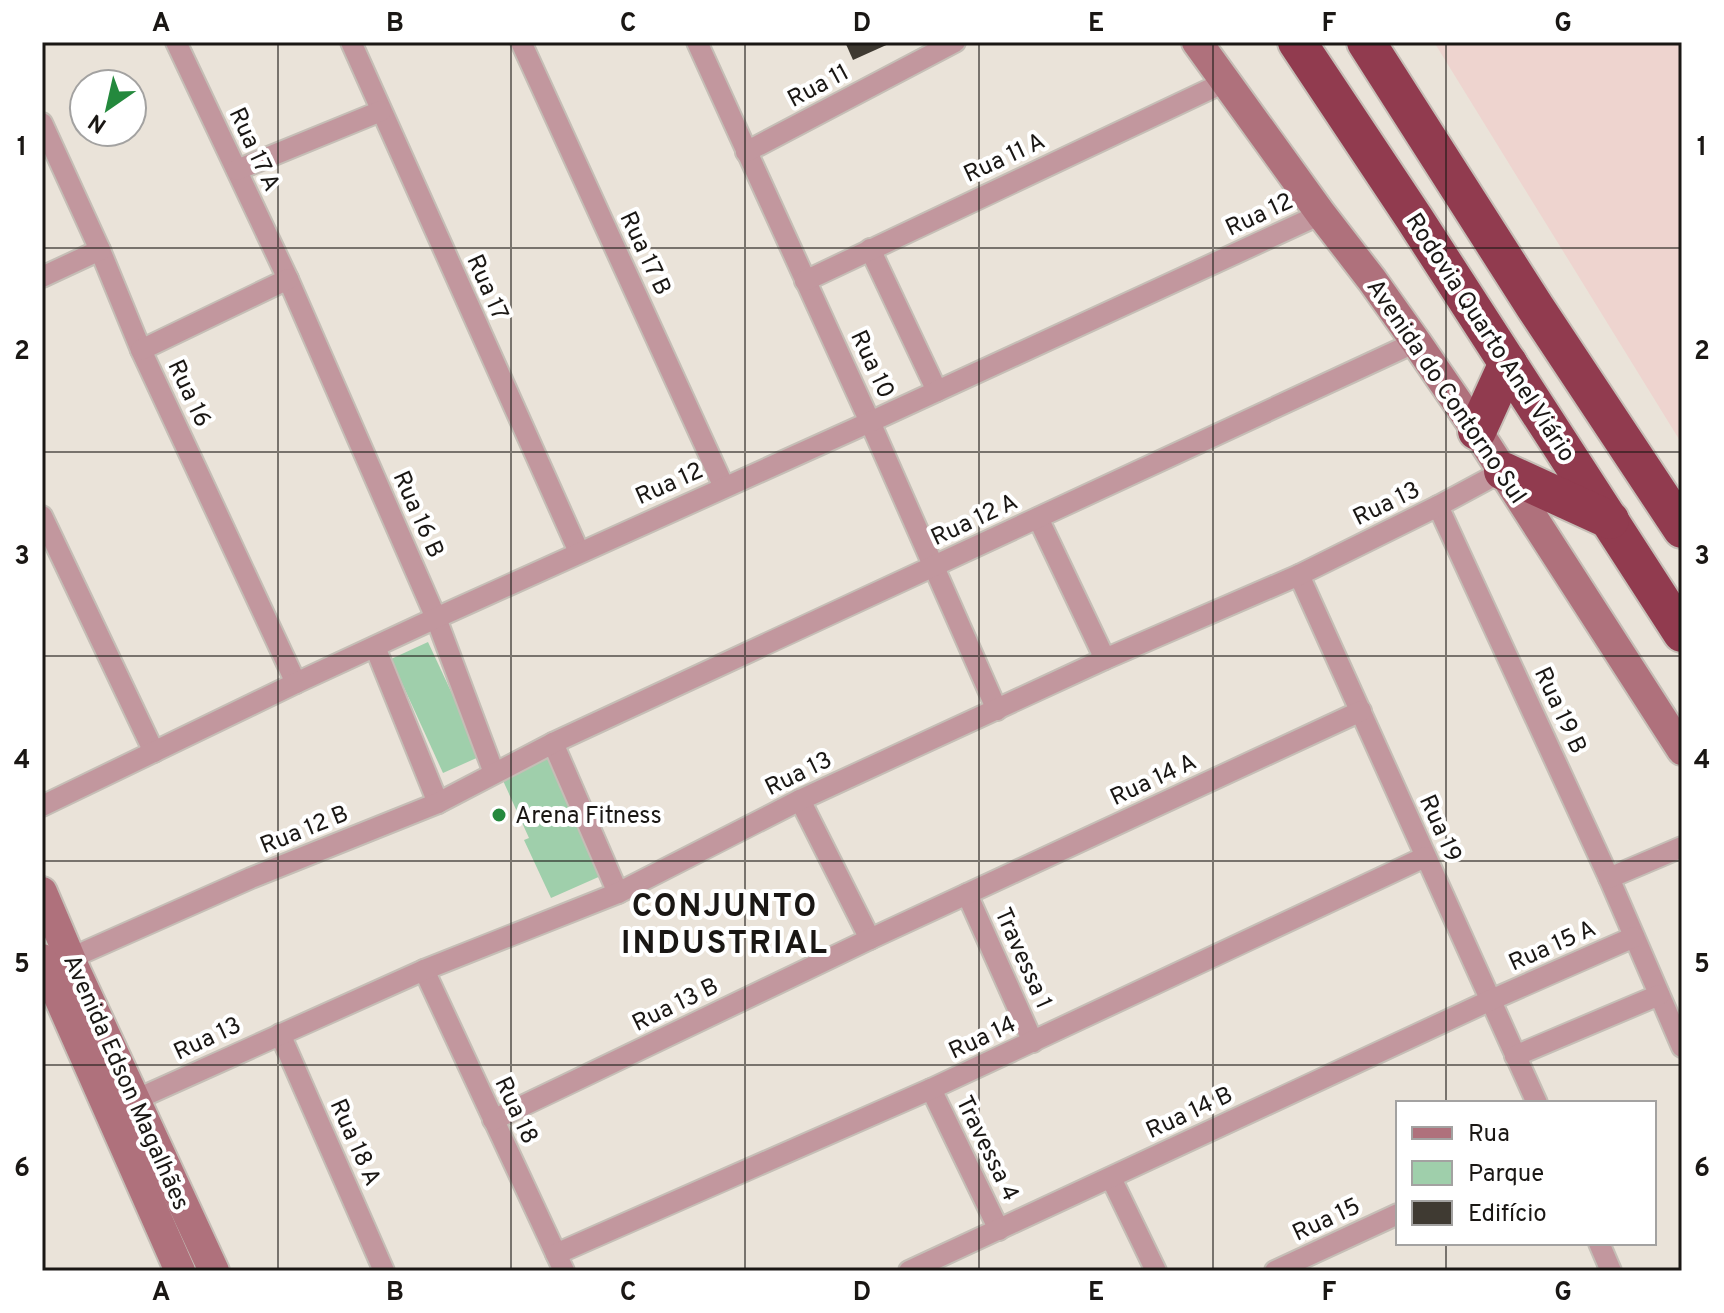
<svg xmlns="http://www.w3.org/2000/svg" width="1724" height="1313" viewBox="0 0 1724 1313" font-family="Overpass,sans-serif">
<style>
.industrial{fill:#eed4cf}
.park{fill:#9fcfab}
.building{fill:#3f3a32}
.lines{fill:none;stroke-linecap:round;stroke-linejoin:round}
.street-casing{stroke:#c5beb6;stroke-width:24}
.secondary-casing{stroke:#c5beb6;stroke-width:34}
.highway-casing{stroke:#c5beb6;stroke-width:42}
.street{stroke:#c2979e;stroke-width:20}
.secondary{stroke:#af717c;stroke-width:30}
.highway{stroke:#913b4f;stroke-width:38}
.grid{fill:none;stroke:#1a1714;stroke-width:2;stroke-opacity:0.55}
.poi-dot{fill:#24893d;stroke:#fff;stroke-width:3}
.labels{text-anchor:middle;stroke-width:8;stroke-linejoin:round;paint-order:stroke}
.street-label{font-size:24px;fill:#1a1714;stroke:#fff}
.poi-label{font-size:24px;fill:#1a1714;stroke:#fff;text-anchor:start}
.district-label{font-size:32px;font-weight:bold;letter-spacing:2px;fill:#1a1714;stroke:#fff}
.neatline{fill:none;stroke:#1a1714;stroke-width:3}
.grid-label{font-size:26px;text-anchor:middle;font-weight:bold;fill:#1a1714}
</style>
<rect width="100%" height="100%" fill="#eae3d9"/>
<!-- industrial -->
<polygon class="industrial" points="1434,42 1682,42 1682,444"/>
<!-- park -->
<g class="park">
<polygon points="428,642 481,756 443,773 391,659"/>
<polygon points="548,753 603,875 551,898 524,840 529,838 500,774"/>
</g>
<!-- building -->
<polygon class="building" points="845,42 893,42 853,60"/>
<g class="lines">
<defs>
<g id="street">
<polyline points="176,42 288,279 436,618 494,773"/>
<polyline points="351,42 579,552"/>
<polyline points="521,42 724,487"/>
<polyline points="697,42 870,422 997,710"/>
<polyline points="42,123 100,250 141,350 296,683"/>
<polyline points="746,152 955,42"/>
<polyline points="237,170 381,111"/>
<polyline points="870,249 937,391"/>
<polyline points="42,277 100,250"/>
<polyline points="805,281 1225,82"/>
<polyline points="141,350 288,279"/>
<polyline points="1438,506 1609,878 1682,1047"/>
<polyline points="42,516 154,752"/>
<polyline points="1038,518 1105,659"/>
<polyline points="1299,575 1537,1103"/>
<polyline points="375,647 438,803"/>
<polyline points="553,743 618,893"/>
<polyline points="800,800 870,939"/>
<polyline points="42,806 296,683 436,618 870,422 1321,214"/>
<polyline points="1609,878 1682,847"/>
<polyline points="967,894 1033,1042"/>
<polyline points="71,958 251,878 438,803 553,743 1416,342"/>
<polyline points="424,970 564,1271"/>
<polyline points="280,1034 384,1271"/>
<polyline points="1515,1056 1659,995"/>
<polyline points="931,1089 999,1230"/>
<polyline points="126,1104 424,970 618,893 800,800 1105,659 1299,575 1438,506 1503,471"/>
<polyline points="493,1120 870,939 1361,711"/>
<polyline points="1111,1178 1156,1271"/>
<polyline points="1599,1243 1611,1271"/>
<polyline points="556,1254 931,1089 1425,857"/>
<polyline points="909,1271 1491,1000 1634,937"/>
<polyline points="1275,1271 1398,1214"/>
</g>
<g id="secondary">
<polyline points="1197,42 1321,214 1372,280 1416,342 1477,431 1682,750"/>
<polyline points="42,892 76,972 214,1271"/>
<polyline points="42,959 180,1271"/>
</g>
<g id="highway">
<polyline points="1297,42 1414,218 1682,633"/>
<polyline points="1366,42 1535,307 1682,529"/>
<polyline points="1477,431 1508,363"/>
<polyline points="1503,471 1610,520"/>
</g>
</defs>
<!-- street casing -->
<use href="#street" class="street-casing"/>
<!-- secondary casing -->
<use href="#secondary" class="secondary-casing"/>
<!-- highway casing -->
<use href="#highway" class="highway-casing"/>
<!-- street -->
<use href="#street" class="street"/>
<!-- secondary -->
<use href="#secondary" class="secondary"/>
<!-- highway -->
<use href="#highway" class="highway"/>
</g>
<!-- grid -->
<path class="grid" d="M 278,42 L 278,1271M 511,42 L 511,1271M 745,42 L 745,1271M 979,42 L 979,1271M 1213,42 L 1213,1271M 1446,42 L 1446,1103M 42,248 L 1682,248M 42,452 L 1682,452M 42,656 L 1682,656M 42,861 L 1682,861M 42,1065 L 1682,1065M 1446,1243 L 1446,1271"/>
<!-- markers -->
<circle class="poi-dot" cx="499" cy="815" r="8"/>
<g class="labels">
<!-- street labels -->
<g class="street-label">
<text transform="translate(818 85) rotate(-28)" y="8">Rua 11</text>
<text transform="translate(255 149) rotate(65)" y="8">Rua 17 A</text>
<text transform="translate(1004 157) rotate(-25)" y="8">Rua 11 A</text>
<text transform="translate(1259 214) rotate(-25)" y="8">Rua 12</text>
<text transform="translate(646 253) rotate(65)" y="8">Rua 17 B</text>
<text transform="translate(488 287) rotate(66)" y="8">Rua 17</text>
<text transform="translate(1491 337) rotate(57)" y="8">Rodovia Quarto Anel Viário</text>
<text transform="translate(873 364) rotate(65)" y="8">Rua 10</text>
<text transform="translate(1447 391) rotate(56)" y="8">Avenida do Contorno Sul</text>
<text transform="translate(190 393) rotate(65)" y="8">Rua 16</text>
<text transform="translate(669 483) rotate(-24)" y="8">Rua 12</text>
<text transform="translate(1386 503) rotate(-26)" y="8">Rua 13</text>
<text transform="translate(419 514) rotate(66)" y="8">Rua 16 B</text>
<text transform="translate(974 519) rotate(-25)" y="8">Rua 12 A</text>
<text transform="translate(1561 710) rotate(65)" y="8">Rua 19 B</text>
<text transform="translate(798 773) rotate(-26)" y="8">Rua 13</text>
<text transform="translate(1153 779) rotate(-25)" y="8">Rua 14 A</text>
<text transform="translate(1441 828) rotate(66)" y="8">Rua 19</text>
<text transform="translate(304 829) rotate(-22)" y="8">Rua 12 B</text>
<text transform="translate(1552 945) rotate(-24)" y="8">Rua 15 A</text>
<text transform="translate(1024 958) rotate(66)" y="8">Travessa 1</text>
<text transform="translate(675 1004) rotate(-26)" y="8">Rua 13 B</text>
<text transform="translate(982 1037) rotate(-25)" y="8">Rua 14</text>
<text transform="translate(207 1038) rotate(-25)" y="8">Rua 13</text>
<text transform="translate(127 1082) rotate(66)" y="8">Avenida Edson Magalhães</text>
<text transform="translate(517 1110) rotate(65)" y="8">Rua 18</text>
<text transform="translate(1189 1112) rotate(-25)" y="8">Rua 14 B</text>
<text transform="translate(356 1142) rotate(66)" y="8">Rua 18 A</text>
<text transform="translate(988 1148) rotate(64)" y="8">Travessa 4</text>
<text transform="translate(1326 1219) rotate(-25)" y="8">Rua 15</text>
</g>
<!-- poi labels -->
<g class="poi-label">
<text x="515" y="823">Arena Fitness</text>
</g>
<!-- district labels -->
<g class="district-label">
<text x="725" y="916">CONJUNTO<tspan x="725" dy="37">INDUSTRIAL</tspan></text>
</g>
</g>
<!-- border -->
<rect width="1724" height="1313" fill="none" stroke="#ffffff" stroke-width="88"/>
<!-- legend -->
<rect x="1396" y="1101" width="260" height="144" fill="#ffffff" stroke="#a3a2a1" stroke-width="2"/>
<rect x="1412" y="1127" width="40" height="12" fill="#af717c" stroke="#a3a2a1" stroke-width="2"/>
<text x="1468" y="1141" font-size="24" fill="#1a1714">Rua</text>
<rect x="1412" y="1161" width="40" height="24" fill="#9fcfab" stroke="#a3a2a1" stroke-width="2"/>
<text x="1468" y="1181" font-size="24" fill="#1a1714">Parque</text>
<rect x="1412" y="1201" width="40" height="24" fill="#3f3a32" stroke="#a3a2a1" stroke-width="2"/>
<text x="1468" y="1221" font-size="24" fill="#1a1714">Edifício</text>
<!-- north arrow -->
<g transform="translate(108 108) rotate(214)"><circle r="38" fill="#ffffff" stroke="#a3a2a1" stroke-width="2"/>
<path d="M0-6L14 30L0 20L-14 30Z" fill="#24893d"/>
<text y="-12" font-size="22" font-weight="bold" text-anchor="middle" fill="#1a1714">N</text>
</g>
<rect x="44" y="44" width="1636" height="1225" class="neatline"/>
<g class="grid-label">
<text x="161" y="31">A</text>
<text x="395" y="31">B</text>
<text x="628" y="31">C</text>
<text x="862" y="31">D</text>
<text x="1096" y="31">E</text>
<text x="1329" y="31">F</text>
<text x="1563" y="31">G</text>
<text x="22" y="155">1</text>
<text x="1702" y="155">1</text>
<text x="22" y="359">2</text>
<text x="1702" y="359">2</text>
<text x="22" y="564">3</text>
<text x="1702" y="564">3</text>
<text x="22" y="768">4</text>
<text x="1702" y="768">4</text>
<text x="22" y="972">5</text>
<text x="1702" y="972">5</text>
<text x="22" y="1176">6</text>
<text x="1702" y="1176">6</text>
<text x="161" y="1300">A</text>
<text x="395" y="1300">B</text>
<text x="628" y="1300">C</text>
<text x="862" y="1300">D</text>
<text x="1096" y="1300">E</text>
<text x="1329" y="1300">F</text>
<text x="1563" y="1300">G</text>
</g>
</svg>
